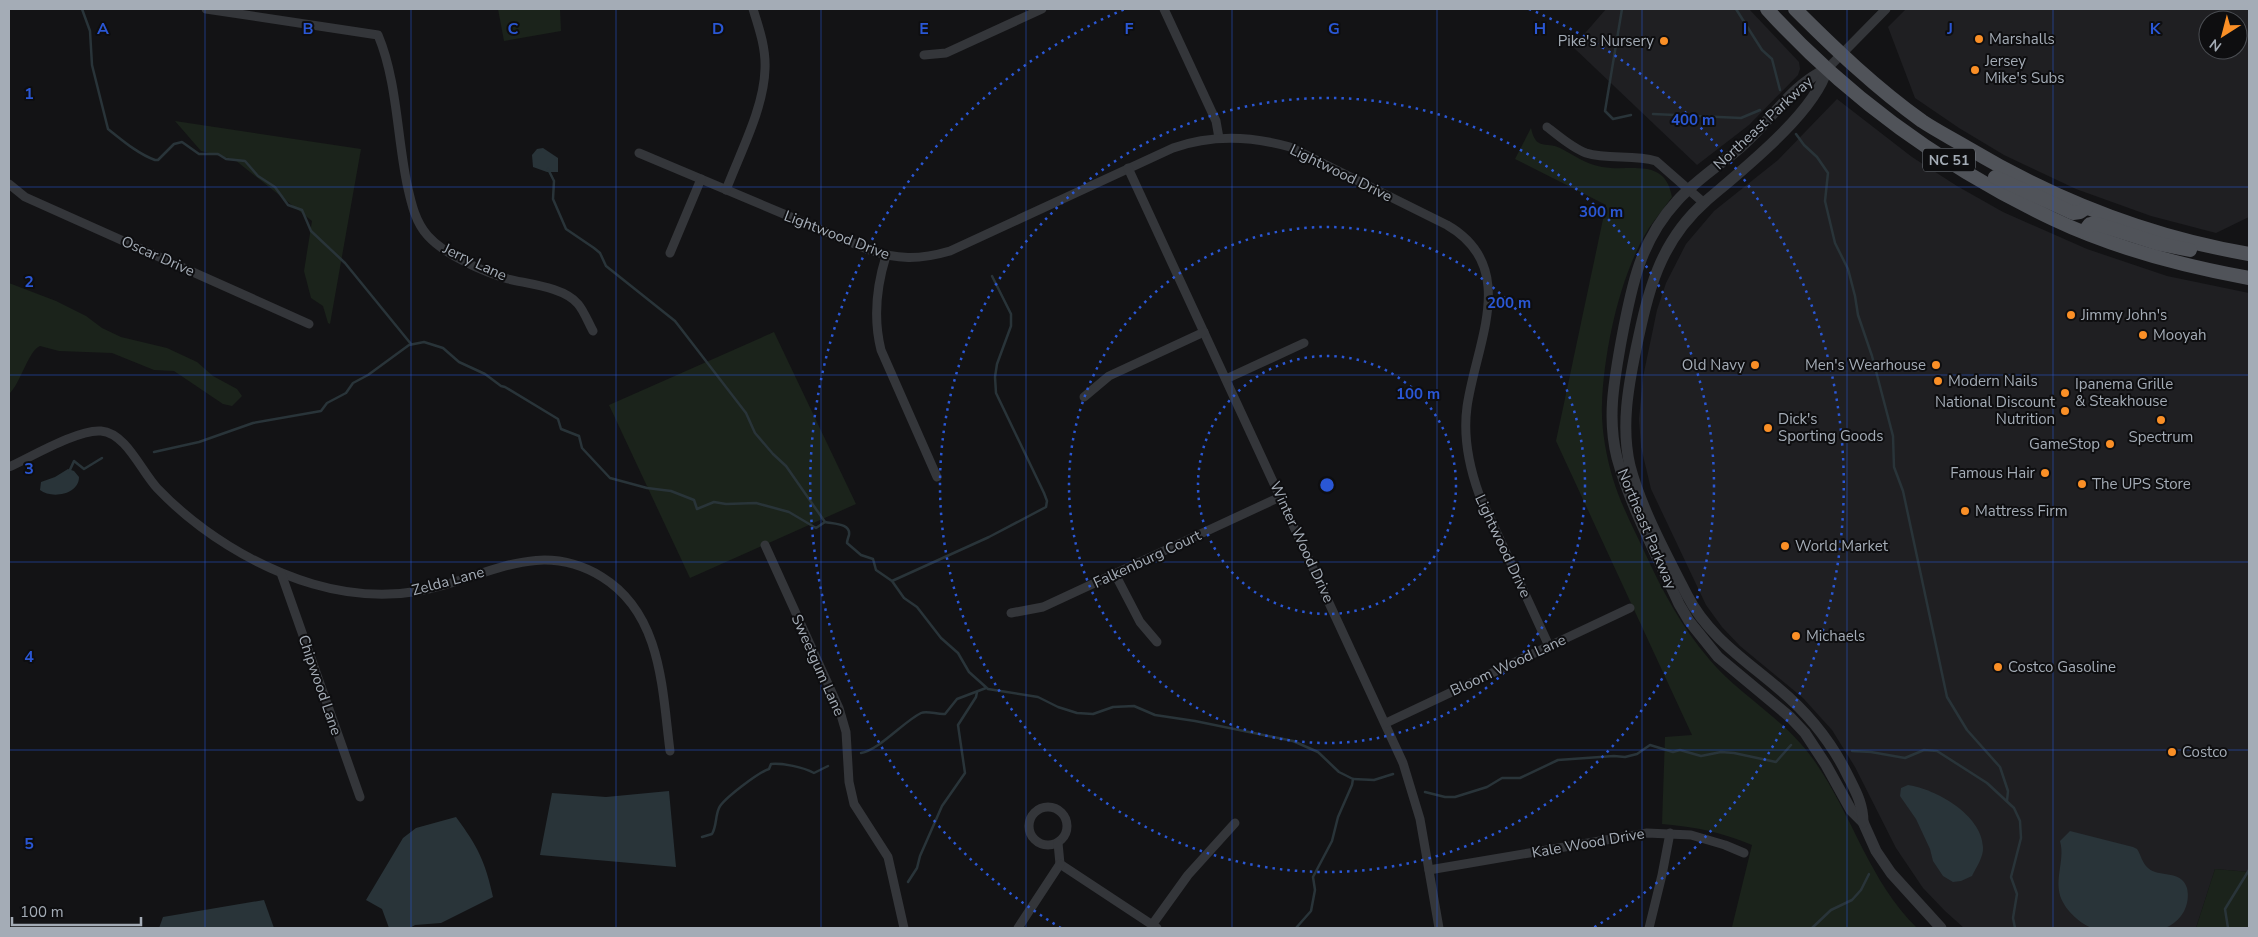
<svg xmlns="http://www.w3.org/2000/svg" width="2258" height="937" viewBox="0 0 2258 937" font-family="'Nunito Sans',sans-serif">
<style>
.built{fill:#1f1f22;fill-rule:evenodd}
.green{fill:#1b231b}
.water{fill:#293439}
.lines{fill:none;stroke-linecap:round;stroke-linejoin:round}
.stream{stroke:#293439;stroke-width:2.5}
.minor{stroke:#34363a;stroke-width:9}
.tertiary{stroke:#34363a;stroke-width:11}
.primary{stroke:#505359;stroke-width:14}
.grid{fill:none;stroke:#2a57d5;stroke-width:1;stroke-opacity:0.55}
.ring{fill:none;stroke:#2a57d5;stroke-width:2.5;stroke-dasharray:2.5 5}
.poi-dot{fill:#fa8f26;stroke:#0e0e10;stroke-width:2}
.labels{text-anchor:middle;stroke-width:4;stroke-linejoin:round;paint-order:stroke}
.shield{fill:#0e0e10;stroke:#777d84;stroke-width:1}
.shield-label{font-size:14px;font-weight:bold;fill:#a4acb6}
.poi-label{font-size:15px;fill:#a4acb6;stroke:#0e0e10;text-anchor:start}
.street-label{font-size:15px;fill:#a4acb6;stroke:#0e0e10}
.grid-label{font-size:16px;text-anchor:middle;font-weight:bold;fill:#2a57d5;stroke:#0e0e10;stroke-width:4;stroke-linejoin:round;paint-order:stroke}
.centre{fill:#2a57d5;stroke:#0e0e10;stroke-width:2.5}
.ring-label{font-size:15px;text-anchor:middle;font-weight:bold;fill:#2a57d5;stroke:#0e0e10;stroke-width:4;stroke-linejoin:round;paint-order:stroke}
</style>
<rect width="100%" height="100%" fill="#131315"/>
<!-- built -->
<g class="built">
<polygon points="1606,9 1749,9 1799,62 1800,69 1798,75 1749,125 1697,165 1573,47"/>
<path d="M 1906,9 L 2249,9 L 2249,217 L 2216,233 L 2151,216 L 2076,189 L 2004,155 L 1959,128 L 1915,98 L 1888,27 ZM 2208,20 L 2238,20 L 2238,50 L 2208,50 Z"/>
<polygon points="1837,99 1912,157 1957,186 2003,212 2087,249 2167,276 2249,293 2249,872 2215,869 2196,928 1964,928 1945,911 1923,888 1896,848 1855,767 1832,730 1803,698 1740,646 1722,627 1706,605 1651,489 1641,447 1639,419 1643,377 1657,310 1666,283 1686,244 1714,211 1778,160"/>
</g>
<!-- green -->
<g class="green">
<polygon points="498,9 560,9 561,31 504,41"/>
<polygon points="175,121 361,149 330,324 328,323 323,306 311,298 304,271 312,221 235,160 201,151"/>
<path d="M 1531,128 C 1536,151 1545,141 1560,148 C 1574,155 1585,164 1602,167 C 1631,172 1665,157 1672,197 C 1664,208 1656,218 1649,228 C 1620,274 1604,350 1602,404 C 1601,428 1606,455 1613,479 C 1621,505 1634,529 1645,553 C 1663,592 1681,626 1709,659 C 1740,696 1784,718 1813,759 C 1852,813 1868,880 1917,928 L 1734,928 L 1732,927 L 1752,845 C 1721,832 1696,827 1662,824 L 1665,737 L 1692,735 L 1556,441 L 1606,205 L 1515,159 Z"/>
<path d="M 9,283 L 56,301 L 86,316 L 102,328 L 121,337 L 167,348 L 197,362 L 213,376 L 237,389 L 242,396 L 232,406 L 223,404 L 174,371 L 154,370 L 112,353 L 59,351 L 40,346 C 28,351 21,383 9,394 Z"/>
<polygon points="774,332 856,504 690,578 609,405"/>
<polygon points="2215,869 2249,872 2249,928 2196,928"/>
</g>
<!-- water -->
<g class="water">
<polygon points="543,148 558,158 558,172 547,172 533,167 532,155 537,149"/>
<path d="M 68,469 L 74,471 L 79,477 C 79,495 51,499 40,490 L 41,482 L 55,477 Z"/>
<path d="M 1908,785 C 1936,789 1982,815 1983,847 C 1984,856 1976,868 1972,876 L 1961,881 L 1953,882 L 1943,876 L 1933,861 L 1930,849 L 1916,819 L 1900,796 L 1901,788 Z"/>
<polygon points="669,791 676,867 540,855 552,793 606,797"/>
<path d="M 456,817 C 478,847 485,861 493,897 L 441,923 L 415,925 L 410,928 L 389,928 L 382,909 L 366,900 L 403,838 L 416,828 Z"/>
<path d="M 2070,831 L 2133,847 L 2137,849 C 2141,855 2142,863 2148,868 C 2159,878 2181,869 2187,888 C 2191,905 2181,922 2165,928 C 2154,932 2135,928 2123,928 C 2114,928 2102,930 2093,928 C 2083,926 2068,912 2064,904 C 2051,883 2066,862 2060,841 Z"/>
<polygon points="264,900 274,928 159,928 163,917"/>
</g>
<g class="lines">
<!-- stream -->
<g class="stream">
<path d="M 82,9 L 90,31 L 92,65 L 108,129 C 122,140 138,154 155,160 L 158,160 L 174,144 L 182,142 L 199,154 L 218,154 L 226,159 L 245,161 L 258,176 L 275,187 L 288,205 L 302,210 L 311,231 L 345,263 L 411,344"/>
<polyline points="1622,9 1605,111 1613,119 1631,115"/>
<polyline points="1736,9 1762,50 1772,59 1780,90"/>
<polyline points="1653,114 1741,118 1760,110"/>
<polyline points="1796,134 1804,145 1817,157 1828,173 1825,201 1835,243 1848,269 1855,296 1858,315 1872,356 1893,436 1894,467 1903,491 1947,697 1967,730 2000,767 2008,791 2007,801"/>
<path d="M 548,169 L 554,181 L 553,199 L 566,229 L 594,248 L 600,253 L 606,266 L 675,321 L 682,330 L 746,413 L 755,433 L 773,454 L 786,466 L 825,522 C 832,524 851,523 849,535 C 848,538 847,541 847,543 L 861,555 L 873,559 L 876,570 L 892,581 L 904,598 L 917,607 L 941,638 L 958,653 L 969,672 L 988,689 L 1038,697 L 1058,707 L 1077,713 L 1093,714 L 1113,707 L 1134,706 L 1155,715 L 1195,721 L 1293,741 L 1318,752 L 1339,772 L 1353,779 L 1374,780 L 1393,774"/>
<polyline points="154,452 199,442 253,423 321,411 327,403 346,393 353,383 368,375 409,345 424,342 443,348 459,362 485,374 501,386 505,387 558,419 561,429 579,436 582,448 610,478 647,488 671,491 694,500 697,509 714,502 726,504 756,503 789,512 816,528 825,522"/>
<polyline points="69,472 74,461 84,469 102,458"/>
<polyline points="892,581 989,537 1046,507 1047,501 1044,493 996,393 995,377 997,364 1011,326 1011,314 992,276"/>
<polyline points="1852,751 1871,752 1905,758 1924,750 1937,751 1987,783 2014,808 2020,821 2021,838 2011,877 2017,894 2013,918 2015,928"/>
<path d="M 861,753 C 879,750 903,722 921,713 C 927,710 938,715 945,714 L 957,699 L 986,688"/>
<polyline points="1425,792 1445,797 1455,797 1487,787 1502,778 1520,778 1558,760 1614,756 1625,757 1637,754 1650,745 1673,752 1680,750 1701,756 1721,752 1734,753 1776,762 1791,745"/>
<path d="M 702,837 L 712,834 C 717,825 715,817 719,808 C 723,799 759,772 769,769 L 771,764 C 783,763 803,767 814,773 L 828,766"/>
<polyline points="908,882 917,868 920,856 942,806 965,773 958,725 976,697 977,692"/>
<polyline points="1296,928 1311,911 1315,890 1313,877 1332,841 1338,817 1352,785 1353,779"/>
<polyline points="1812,928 1831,910 1852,900 1861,890 1869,874"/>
<polyline points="2228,928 2225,909 2249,870"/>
</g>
<!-- minor -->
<g class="minor">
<path d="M 206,9 L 378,35 C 397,80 397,136 407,184 C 411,202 415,222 428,236 C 445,255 484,272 508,279 C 528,284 564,287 578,304 C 584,311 588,322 593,331"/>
<polyline points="1164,9 1216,121 1219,138"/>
<polyline points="924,55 946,53 1042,9"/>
<polyline points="1827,69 1886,9"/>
<path d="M 1547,127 C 1559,136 1572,148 1586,153 C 1608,160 1633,154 1656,161 L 1704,203"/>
<path d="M 639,153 L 867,249 C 897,260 919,260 950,251 L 1173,148 C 1212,134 1251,136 1290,147 L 1447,225 C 1520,267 1476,343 1467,407 C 1463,436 1469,466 1479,494 L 1549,646"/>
<polyline points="1128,168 1403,763 1420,819 1439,928"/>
<polyline points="9,184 25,197 309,324"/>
<path d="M 726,190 C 740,153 764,108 765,69 C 766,48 759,28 753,9"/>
<polyline points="670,253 701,179"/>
<path d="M 886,256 C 876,288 873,318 881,350 L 937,477"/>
<polyline points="1226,379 1304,343"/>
<polyline points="1084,397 1109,376 1204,332"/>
<path d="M 9,467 C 31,457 78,429 101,431 C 126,433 141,471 157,488 C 198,531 255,567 313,584 C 347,594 385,597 420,591 C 485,579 537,537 602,577 C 662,614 662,689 670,751"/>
<polyline points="765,545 839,708 846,732 849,782 854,804 888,857 904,928"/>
<polyline points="281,573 360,797"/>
<polyline points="1115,574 1140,622 1157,642"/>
<polyline points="1011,613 1043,607 1280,497"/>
<polyline points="1386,723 1630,608"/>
<circle cx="1048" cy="826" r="19"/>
<polyline points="1058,843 1060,864"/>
<polyline points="1060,864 1157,928"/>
<polyline points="1429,870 1647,833 1691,835 1725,845 1744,853"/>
<polyline points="1152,925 1188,875 1235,823"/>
<polyline points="1018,928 1060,864"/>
<polyline points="1649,928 1662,875 1670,833"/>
</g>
<!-- tertiary -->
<g class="tertiary">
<path d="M 1827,69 C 1792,84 1770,122 1741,147 C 1720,165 1696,180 1677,201 C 1639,242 1631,289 1621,342 C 1614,382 1607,418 1617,458 C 1630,506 1658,558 1679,604 L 1689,621 L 1718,657 L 1790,717 L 1805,733 L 1826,765 L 1851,810 L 1863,822 L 1876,851 L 1891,873 L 1941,928"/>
<path d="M 1827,69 C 1815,113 1741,171 1706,201 C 1659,242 1648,292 1636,349 C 1628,388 1621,427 1630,466 C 1641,508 1667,556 1687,595 C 1708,636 1744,659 1778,688 C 1807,712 1831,741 1848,776 C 1856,792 1863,804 1863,822"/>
</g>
<!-- primary -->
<g class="primary">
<path d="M 1767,9 C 1847,97 1946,168 2053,219 C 2114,248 2183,266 2249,278"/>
<path d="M 1795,9 C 1835,49 1876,88 1922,121 C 1937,131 1953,139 1968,148 C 2055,200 2150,237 2249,254"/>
<polyline points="1995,177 2073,213 2080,212 2086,208"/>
<polyline points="2084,232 2090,224 2097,224 2160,244 2190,250"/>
</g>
</g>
<!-- grid -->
<path class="grid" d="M 205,9 L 205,928M 411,9 L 411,928M 616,9 L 616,928M 821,9 L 821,928M 1026,9 L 1026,928M 1232,9 L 1232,928M 1437,9 L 1437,928M 1642,9 L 1642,928M 1847,9 L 1847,928M 2053,9 L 2053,928M 9,187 L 2249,187M 9,375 L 2249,375M 9,562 L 2249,562M 9,750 L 2249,750"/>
<!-- distance rings -->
<g class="ring">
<circle cx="1327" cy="485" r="129"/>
<circle cx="1327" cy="485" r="258"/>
<circle cx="1327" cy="485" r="387"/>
<path d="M1061 928A517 517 0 0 1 1125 9M1529 9A517 517 0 0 1 1593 928"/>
</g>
<!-- markers -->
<g class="poi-dot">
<circle cx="1979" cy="39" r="5"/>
<circle cx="1664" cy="41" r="5"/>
<circle cx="1975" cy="70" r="5"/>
<circle cx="2071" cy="315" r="5"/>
<circle cx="2143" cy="335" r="5"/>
<circle cx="1755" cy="365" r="5"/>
<circle cx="1936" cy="365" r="5"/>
<circle cx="1938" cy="381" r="5"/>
<circle cx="2065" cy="393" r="5"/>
<circle cx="2065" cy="411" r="5"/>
<circle cx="2161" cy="420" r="5"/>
<circle cx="1768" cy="428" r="5"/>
<circle cx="2110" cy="444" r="5"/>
<circle cx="2045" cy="473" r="5"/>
<circle cx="2082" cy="484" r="5"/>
<circle cx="1965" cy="511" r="5"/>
<circle cx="1785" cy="546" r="5"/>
<circle cx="1796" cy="636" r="5"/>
<circle cx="1998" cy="667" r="5"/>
<circle cx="2172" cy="752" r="5"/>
</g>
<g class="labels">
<!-- shield labels -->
<rect class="shield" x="1923" y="148.5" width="52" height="23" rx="4"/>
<g class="shield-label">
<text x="1949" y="165">NC 51</text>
</g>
<!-- poi labels -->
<g class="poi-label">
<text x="1989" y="44">Marshalls</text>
<text x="1654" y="46" text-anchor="end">Pike's Nursery</text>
<text x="1985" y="66">Jersey<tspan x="1985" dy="17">Mike's Subs</tspan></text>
<text x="2081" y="320">Jimmy John's</text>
<text x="2153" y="340">Mooyah</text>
<text x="1745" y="370" text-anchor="end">Old Navy</text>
<text x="1926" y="370" text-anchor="end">Men's Wearhouse</text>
<text x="1948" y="386">Modern Nails</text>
<text x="2075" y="389">Ipanema Grille<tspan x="2075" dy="17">&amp; Steakhouse</tspan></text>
<text x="2055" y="407" text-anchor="end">National Discount<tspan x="2055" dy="17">Nutrition</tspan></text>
<text x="1778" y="424">Dick's<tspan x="1778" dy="17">Sporting Goods</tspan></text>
<text x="2161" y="442" text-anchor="middle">Spectrum</text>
<text x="2100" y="449" text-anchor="end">GameStop</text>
<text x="2035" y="478" text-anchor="end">Famous Hair</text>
<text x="2092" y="489">The UPS Store</text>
<text x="1975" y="516">Mattress Firm</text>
<text x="1795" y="551">World Market</text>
<text x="1806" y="641">Michaels</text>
<text x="2008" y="672">Costco Gasoline</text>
<text x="2182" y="757">Costco</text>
</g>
<!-- street labels -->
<g class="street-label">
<text transform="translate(1763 123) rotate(-43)" y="5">Northeast Parkway</text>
<text transform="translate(1341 173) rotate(26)" y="5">Lightwood Drive</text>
<text transform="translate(837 235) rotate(21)" y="5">Lightwood Drive</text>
<text transform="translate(158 256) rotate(24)" y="5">Oscar Drive</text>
<text transform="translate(475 262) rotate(25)" y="5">Jerry Lane</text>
<text transform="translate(1647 529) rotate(67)" y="5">Northeast Parkway</text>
<text transform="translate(1302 542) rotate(65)" y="5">Winter Wood Drive</text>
<text transform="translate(1503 546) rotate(65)" y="5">Lightwood Drive</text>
<text transform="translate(1147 559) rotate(-25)" y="5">Falkenburg Court</text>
<text transform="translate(448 581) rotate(-15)" y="5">Zelda Lane</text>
<text transform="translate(818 665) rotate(66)" y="5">Sweetgum Lane</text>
<text transform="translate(1508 665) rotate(-25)" y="5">Bloom Wood Lane</text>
<text transform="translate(320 685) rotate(71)" y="5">Chipwood Lane</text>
<text transform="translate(1588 843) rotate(-10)" y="5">Kale Wood Drive</text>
</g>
</g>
<g class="grid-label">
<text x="103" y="34">A</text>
<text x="308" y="34">B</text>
<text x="513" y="34">C</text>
<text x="718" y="34">D</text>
<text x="924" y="34">E</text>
<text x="1129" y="34">F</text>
<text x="1334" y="34">G</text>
<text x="1540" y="34">H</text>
<text x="1745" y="34">I</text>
<text x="1950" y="34">J</text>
<text x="2155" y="34">K</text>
<text x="29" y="99">1</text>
<text x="29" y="287">2</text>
<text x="29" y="474">3</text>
<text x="29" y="662">4</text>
<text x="29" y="849">5</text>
</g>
<circle cx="1327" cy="485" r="8" class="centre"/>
<g class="ring-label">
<text x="1693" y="125">400 m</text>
<text x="1601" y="217">300 m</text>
<text x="1509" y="308">200 m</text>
<text x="1418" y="399">100 m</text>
</g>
<!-- border -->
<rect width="2258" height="937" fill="none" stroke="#a4acb6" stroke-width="20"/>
<!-- north arrow -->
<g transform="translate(2223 35) rotate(216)"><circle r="24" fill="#0e0e10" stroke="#4a4d52"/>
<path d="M0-4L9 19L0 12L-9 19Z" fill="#fa8f26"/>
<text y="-8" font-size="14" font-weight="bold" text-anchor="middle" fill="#a4acb6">N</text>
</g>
<!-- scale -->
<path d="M12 917v8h129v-8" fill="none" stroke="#a4acb6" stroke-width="2.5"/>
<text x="20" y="917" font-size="15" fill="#a4acb6" stroke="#0e0e10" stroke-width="4" paint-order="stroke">100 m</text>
</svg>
